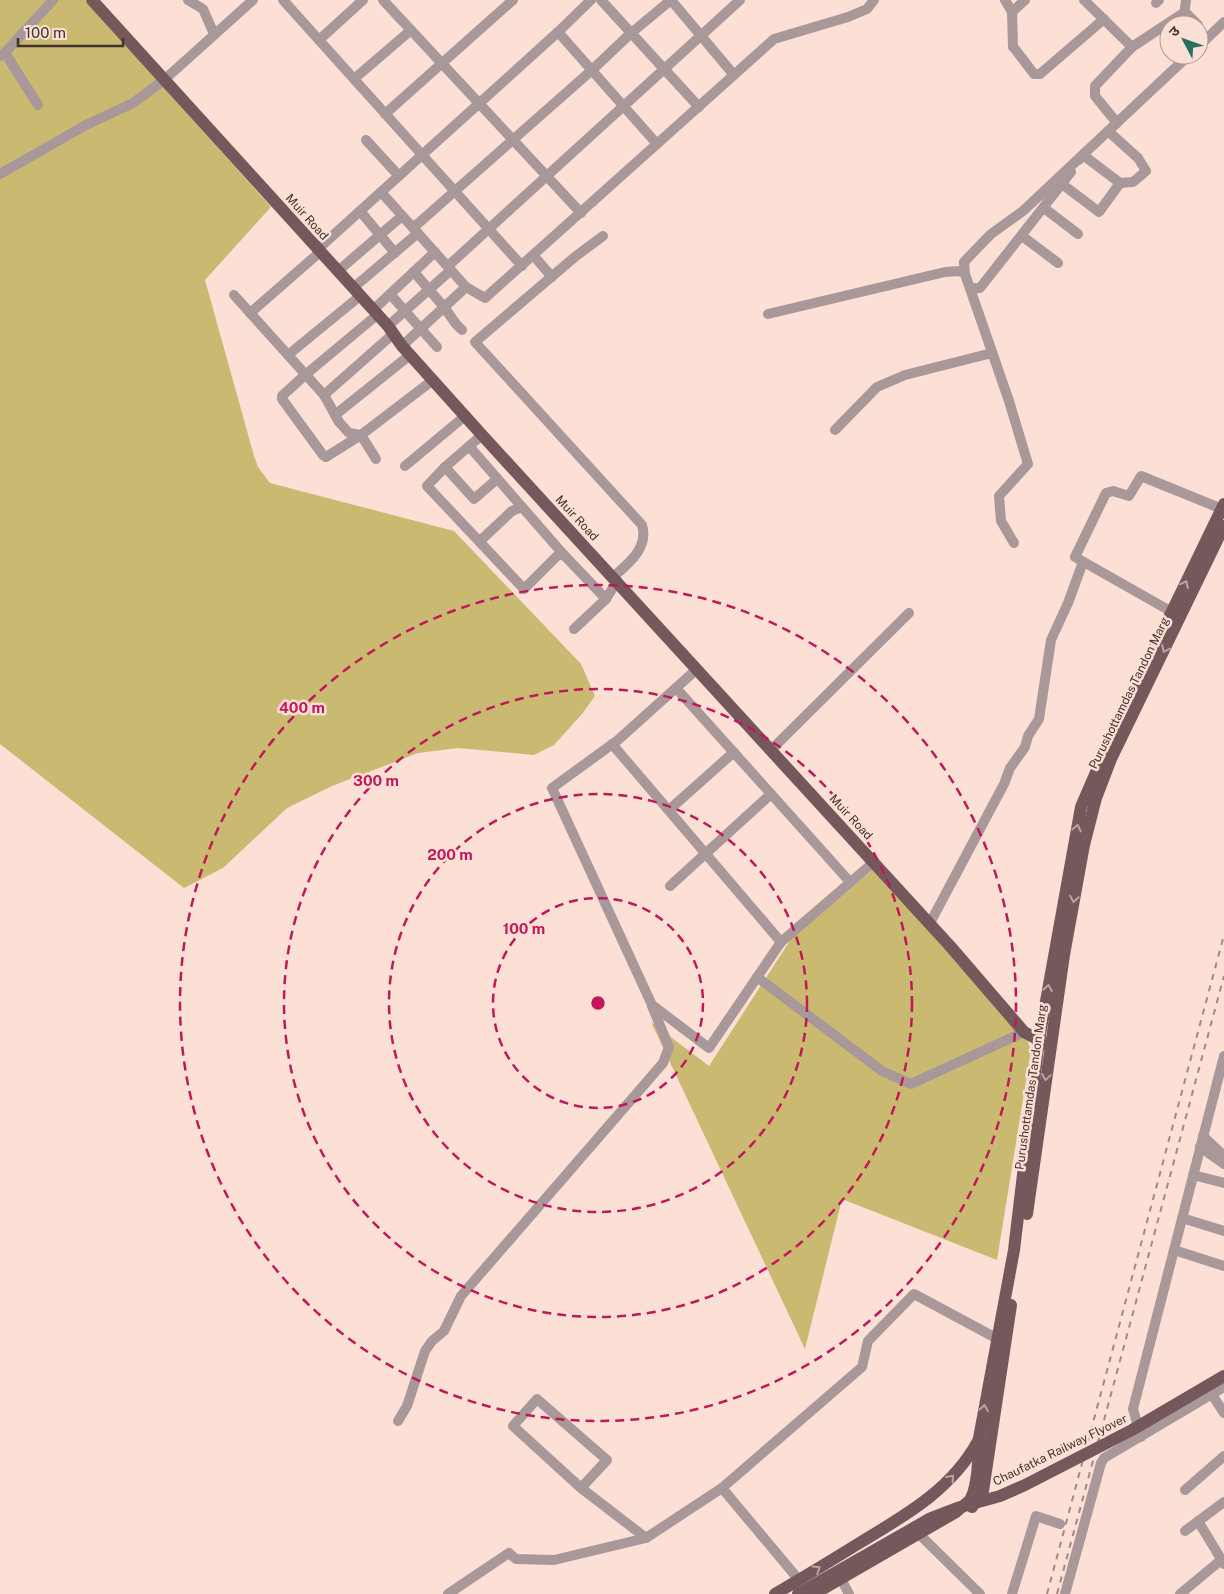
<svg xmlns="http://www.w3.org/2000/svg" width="1224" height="1594" viewBox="0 0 1224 1594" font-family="'Public Sans','Noto Sans Devanagari',sans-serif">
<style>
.green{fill:#c9b971}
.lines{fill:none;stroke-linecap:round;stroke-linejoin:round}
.minor{stroke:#a89899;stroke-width:10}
.major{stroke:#74585b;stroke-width:12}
.rail{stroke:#a08a83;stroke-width:2;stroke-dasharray:6 6;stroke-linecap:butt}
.major-bridge{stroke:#74585b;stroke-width:12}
.oneway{stroke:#bfa29e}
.ring{fill:none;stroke:#c2185b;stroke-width:2.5;stroke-dasharray:9 6}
.labels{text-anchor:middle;stroke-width:5;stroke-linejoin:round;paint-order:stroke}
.street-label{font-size:12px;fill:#41332e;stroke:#fcdfd5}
.centre{fill:#c2185b;stroke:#fcdfd5;stroke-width:2.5}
.ring-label{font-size:15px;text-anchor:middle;font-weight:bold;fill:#c2185b;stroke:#fcdfd5;stroke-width:5;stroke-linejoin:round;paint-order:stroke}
</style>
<rect width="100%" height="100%" fill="#fcdfd5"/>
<!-- green -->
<g class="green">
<polygon points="0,0 85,0 271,207 205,280 254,456 258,467 270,483 454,531 581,664 595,696 582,714 554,745 534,755 458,748 418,753 332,786 287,808 223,868 184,888 0,744"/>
<polygon points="874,869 1024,1032 1031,1050 997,1260 842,1199 805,1349 651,1022 709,1066 791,939"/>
</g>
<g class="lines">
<!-- minor -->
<g class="minor">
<polyline points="188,0 203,9 214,34"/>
<polyline points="283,0 522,266"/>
<polyline points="383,0 581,213"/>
<polyline points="601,0 699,107"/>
<polyline points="671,0 734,75"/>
<polyline points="1005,0 1012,12 1013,47"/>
<polyline points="1084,0 1132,47 1095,86 1095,96 1117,123"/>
<polyline points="1156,3 1159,0"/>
<polyline points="1012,12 1025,0"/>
<polyline points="1183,25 1186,0"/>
<polyline points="558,32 657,144"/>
<polyline points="319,40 363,0"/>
<polyline points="1199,46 1224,22"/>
<polyline points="1132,47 1185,12 1198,25"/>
<polyline points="1015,49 1034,74 1040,74 1104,19"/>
<polyline points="5,53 38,105"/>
<polyline points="0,56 3,55 53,0"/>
<polyline points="354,79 411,30"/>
<polyline points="385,114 513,0"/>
<polyline points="1108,131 1138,158 1146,171 1133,182 1120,183"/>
<polyline points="366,140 399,176"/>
<polyline points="0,174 86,125 133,103 164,80 253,0"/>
<polyline points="1062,184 1099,212 1120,183 1083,155 1079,160"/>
<polyline points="381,192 558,32 591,0"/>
<polyline points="1044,208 1078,234"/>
<polyline points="360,211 395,253"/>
<polyline points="413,228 592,70 630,34 671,0"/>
<path d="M 603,236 L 576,256 L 475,342 L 642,525 C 649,548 628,564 613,577"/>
<polyline points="1022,236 1058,263"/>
<polyline points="318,249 381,192 466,287 402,346"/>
<polyline points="533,255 552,277"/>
<polyline points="448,266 740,0"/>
<polyline points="338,271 402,216"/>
<polyline points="414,272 444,307 456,324 462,330"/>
<polyline points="466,287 485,298 774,39 848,17 867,9 874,0"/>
<polyline points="353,288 418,233"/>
<polyline points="970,288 980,288 1071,172"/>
<polyline points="390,294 437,347"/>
<polyline points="234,295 324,395 339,422 349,433 361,435 433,380"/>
<polyline points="373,310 435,252"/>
<polyline points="250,313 320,252"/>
<polyline points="768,314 945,272 960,271 965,274"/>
<polyline points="388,326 451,270"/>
<polyline points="288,355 360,296"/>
<polyline points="324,395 393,334"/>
<polyline points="335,415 410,355"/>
<polyline points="835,430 877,387 905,375 992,353"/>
<polyline points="482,435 445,467 427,486 524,589 557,556 563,554"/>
<polyline points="469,446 563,554 606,599"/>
<polyline points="376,459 361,435 326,457 323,455 282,399 282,396 305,375 377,315"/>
<polyline points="405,466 465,416"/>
<polyline points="445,467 474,499 497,479"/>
<polyline points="480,541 512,511 522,507"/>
<polyline points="1014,543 1001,521 999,496 1028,464 1009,401 965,274 964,262 991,234 1023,211 1189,55"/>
<polyline points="1172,612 1075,557 1106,493 1113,491 1129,496 1141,476 1222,509"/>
<polyline points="574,629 606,599 617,581"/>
<polyline points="697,669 618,740 552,788 652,1005 709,1048 781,942 874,862"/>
<polyline points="676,688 850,882"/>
<polyline points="612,744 781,942"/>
<polyline points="771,750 909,613"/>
<polyline points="669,810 734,752"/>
<polyline points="670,886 771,794"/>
<polyline points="930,923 1004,784 1010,768 1025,747 1028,736 1039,719 1051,640 1068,603 1083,562"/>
<polyline points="757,977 882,1071 911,1084 1024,1032"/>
<polyline points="1203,1136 1224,1156"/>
<polyline points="1200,1147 1224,1164"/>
<polyline points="1193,1175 1224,1183"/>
<polyline points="1182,1218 1224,1231"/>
<polyline points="1174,1250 1224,1266"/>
<polyline points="1209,1390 1224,1413"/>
<polyline points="398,1421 407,1406 425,1351 432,1341 444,1331 461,1296 663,1063 669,1047 652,1006"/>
<polyline points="1141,1437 1133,1409 1224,1056"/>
<polyline points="581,1488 607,1460 537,1399 513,1426 581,1488 646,1538"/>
<polyline points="722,1488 799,1580"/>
<polyline points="1185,1490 1224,1456"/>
<polyline points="1198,1521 1224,1564"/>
<polyline points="1185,1531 1224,1502"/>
<polyline points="922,1537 980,1594"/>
<polyline points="841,1579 849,1594"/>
<polyline points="448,1594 509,1553 516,1559 554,1560 646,1538 722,1488 862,1367 868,1341 914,1294 996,1338"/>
<polyline points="1012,1594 1036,1516 1060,1524"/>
<polyline points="1065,1594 1101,1463 1104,1458 1224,1387"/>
<polyline points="1180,1594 1221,1560"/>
</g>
<!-- major -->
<g class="major">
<polyline points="92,0 388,326 402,346 482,435 950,946 1024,1032 1050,1046"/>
<polyline points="1027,1214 1064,955 1084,845 1096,798 1111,759 1224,526"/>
<polyline points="972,1507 983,1491 1011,1305"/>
<path d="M 775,1594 C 804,1577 832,1560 861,1542 C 906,1515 952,1489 978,1441"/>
<path d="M 814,1594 L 956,1512 C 960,1508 965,1505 969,1501 C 978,1490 979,1452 979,1438 L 1014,1250 L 1039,1040 L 1081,807 L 1113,733 L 1224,504"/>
</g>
<!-- rail -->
<g class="rail">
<polyline points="1047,1594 1224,935"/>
<polyline points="1057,1594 1224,976"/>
</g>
<!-- major-bridge -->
<polyline class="major-bridge" points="798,1594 931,1518 957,1508 1000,1496 1025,1485 1132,1430 1224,1376"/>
</g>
<!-- one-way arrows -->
<defs><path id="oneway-chevron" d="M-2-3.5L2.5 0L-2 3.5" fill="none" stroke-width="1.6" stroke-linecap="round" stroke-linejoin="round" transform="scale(1.25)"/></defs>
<g class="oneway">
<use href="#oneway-chevron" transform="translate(1185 584) rotate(-64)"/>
<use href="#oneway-chevron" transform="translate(1165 649) rotate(116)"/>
<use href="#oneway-chevron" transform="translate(1077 828) rotate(-78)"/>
<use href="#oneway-chevron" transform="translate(1074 899) rotate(100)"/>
<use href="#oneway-chevron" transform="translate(1048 988) rotate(-80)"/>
<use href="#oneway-chevron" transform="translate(1046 1077) rotate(98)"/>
<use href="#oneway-chevron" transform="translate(984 1408) rotate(-80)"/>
<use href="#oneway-chevron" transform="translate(951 1478) rotate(-48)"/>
<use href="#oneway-chevron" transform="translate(817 1569) rotate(-32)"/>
</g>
<!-- distance rings -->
<g class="ring">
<circle cx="598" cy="1003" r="105"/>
<circle cx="598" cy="1003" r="209"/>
<circle cx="598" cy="1003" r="314"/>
<circle cx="598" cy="1003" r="418"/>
</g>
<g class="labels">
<!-- street labels -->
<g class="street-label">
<text transform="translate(307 217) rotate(48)" y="4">Muir Road</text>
<text transform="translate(577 518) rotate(47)" y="4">Muir Road</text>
<text transform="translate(1129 693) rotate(-64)" y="4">Purushottamdas Tandon Marg</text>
<text transform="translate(851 817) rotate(47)" y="4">Muir Road</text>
<text transform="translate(1031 1087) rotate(-82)" y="4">Purushottamdas Tandon Marg</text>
<text transform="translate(1060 1450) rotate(-26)" y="4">Chaufatka Railway Flyover</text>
</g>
</g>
<circle cx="598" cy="1003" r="8" class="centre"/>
<g class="ring-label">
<text x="302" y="713">400 m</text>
<text x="376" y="786">300 m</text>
<text x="450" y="860">200 m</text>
<text x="524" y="934">100 m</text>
</g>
<!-- north arrow -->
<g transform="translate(1184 40) rotate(311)"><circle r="24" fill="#fcdfd5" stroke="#b19a92"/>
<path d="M0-4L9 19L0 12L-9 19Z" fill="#276e63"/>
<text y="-8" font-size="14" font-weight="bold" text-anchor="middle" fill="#41332e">उ</text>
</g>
<!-- scale -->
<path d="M18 38v8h105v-8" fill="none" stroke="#41332e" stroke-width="2.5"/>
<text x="25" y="38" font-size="15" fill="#41332e" stroke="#fcdfd5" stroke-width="4" paint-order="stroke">100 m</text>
</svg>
